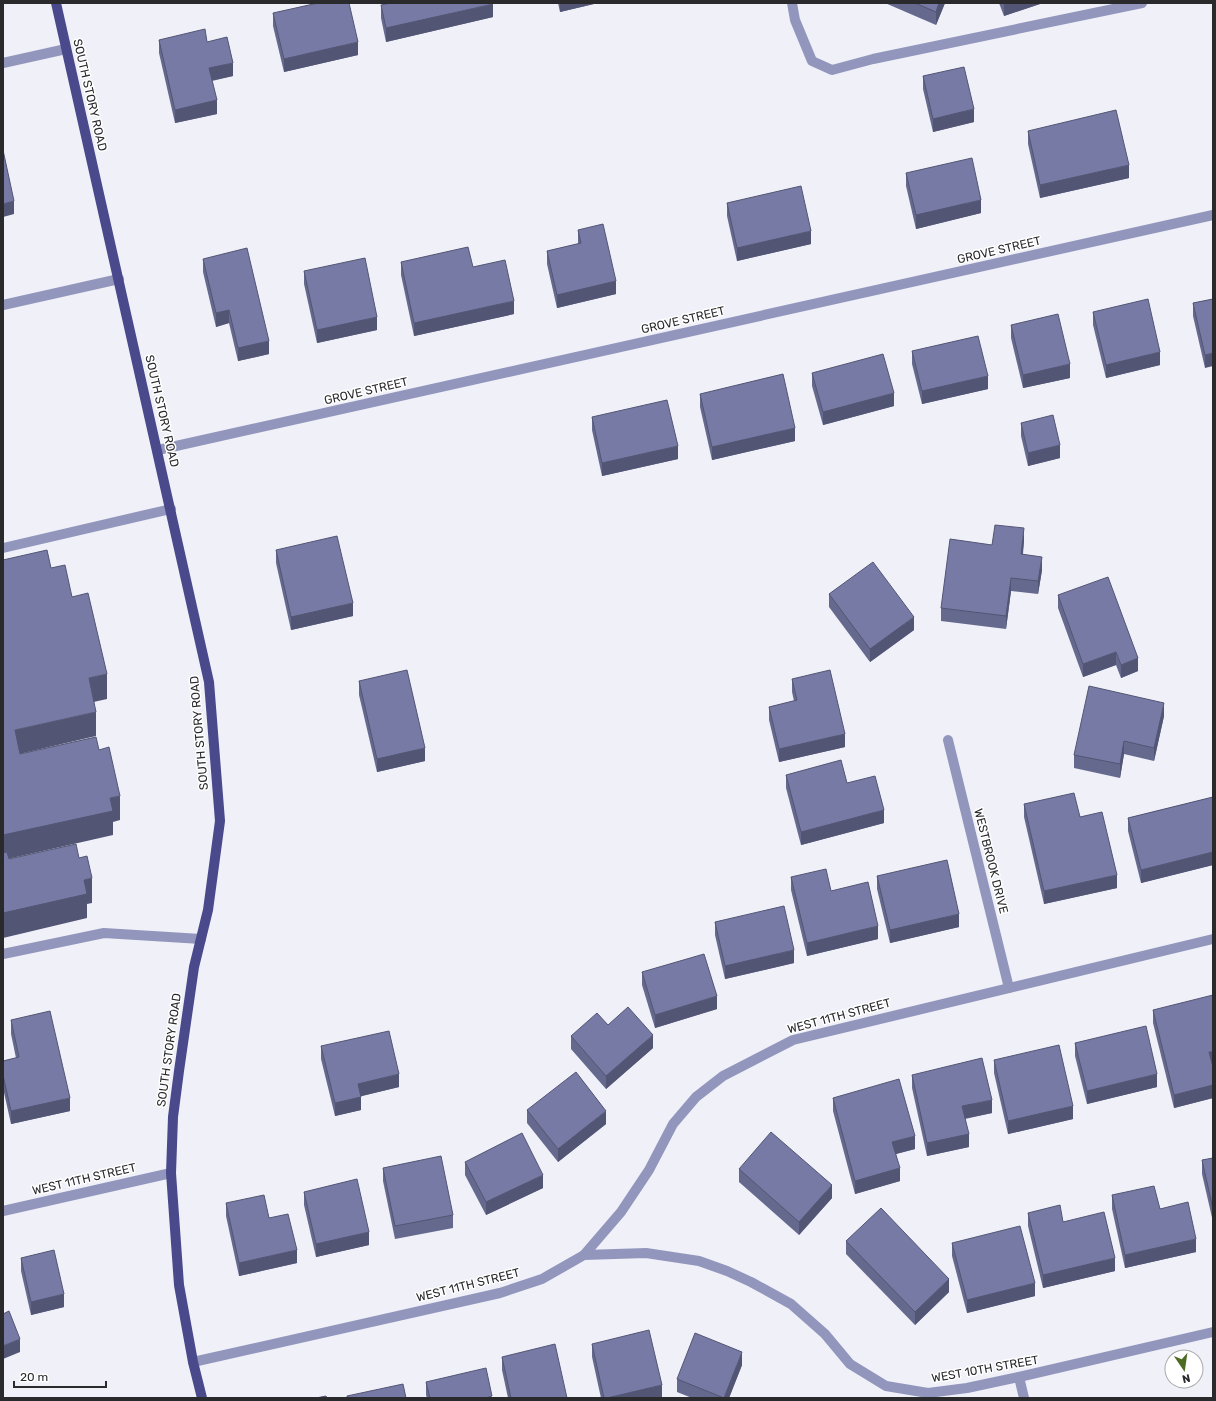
<svg xmlns="http://www.w3.org/2000/svg" width="1216" height="1401" viewBox="0 0 1216 1401" font-family="Rubik,sans-serif">
<style>
.lines{fill:none;stroke-linecap:round;stroke-linejoin:round}
.minor{stroke:#9396bc;stroke-width:10}
.major{stroke:#49498b;stroke-width:10}
.wall{fill:#66698e}
.shaded-wall{fill:#535574}
.building{fill:#777aa5;stroke:#535574}
.labels{text-anchor:middle;stroke-width:3;stroke-linejoin:round;paint-order:stroke}
.street-label{font-size:12px;fill:#2a2a2d;stroke:#fff}
</style>
<rect width="100%" height="100%" fill="#eff0f8"/>
<g class="lines">
<!-- minor -->
<g class="minor">
<polyline points="792,3 795,20 812,61 832,70 873,59 1142,3"/>
<polyline points="3,63 66,49"/>
<polyline points="3,305 119,279"/>
<polyline points="158,450 1213,215"/>
<polyline points="3,548 171,509"/>
<polyline points="948,740 1009,988"/>
<polyline points="3,954 104,933 201,939"/>
<polyline points="3,1211 171,1173"/>
<polyline points="584,1255 646,1253 699,1261 727,1271 751,1282 791,1304 825,1334 850,1364 886,1386 928,1393 967,1388 1019,1377 1213,1332"/>
<polyline points="193,1362 500,1293 542,1279 584,1255 621,1212 649,1170 673,1124 696,1097 723,1076 793,1040 1213,939"/>
<polyline points="1019,1377 1024,1398"/>
</g>
<!-- major -->
<polyline class="major" points="56,3 209,682 220,821 208,910 194,967 179,1071 173,1117 171,1173 179,1285 193,1362 202,1398"/>
</g>
<!-- wall -->
<g class="wall">
<polygon points="558,3 598,3 560,12"/>
<polygon points="885,3 945,3 936,25"/>
<polygon points="999,3 1043,3 1004,16"/>
<polygon points="381,5 493,17 386,42 381,18"/>
<polygon points="273,13 358,55 284,72 273,26"/>
<polygon points="159,40 207,42 233,76 212,81 217,114 175,123 159,53"/>
<polygon points="923,76 974,122 933,132 923,89"/>
<polygon points="1028,131 1129,178 1040,198 1028,144"/>
<polygon points="906,173 981,213 916,229 906,186"/>
<polygon points="727,203 811,244 737,261 727,216"/>
<polygon points="578,230 616,294 557,308 547,264 547,251 578,244"/>
<polygon points="203,259 269,354 238,361 229,323 216,327 203,272"/>
<polygon points="401,262 473,267 514,314 414,336 401,275"/>
<polygon points="304,271 377,330 317,343 304,284"/>
<polygon points="1213,299 1205,368 1193,316 1193,303"/>
<polygon points="1093,312 1160,365 1106,378 1093,325"/>
<polygon points="1011,325 1070,378 1023,388 1011,338"/>
<polygon points="912,351 988,389 922,404 912,364"/>
<polygon points="812,373 894,406 823,425 812,386"/>
<polygon points="700,394 795,441 712,460 700,407"/>
<polygon points="592,417 678,459 602,476 592,430"/>
<polygon points="1021,423 1060,458 1028,466 1021,436"/>
<polygon points="1024,541 1023,554 1042,570 1038,594 1011,591 1006,629 941,621 941,608 992,545"/>
<polygon points="276,550 353,616 291,630 276,563"/>
<polygon points="829,594 914,630 870,662 829,607"/>
<polygon points="1058,595 1138,671 1121,678 1116,665 1083,677 1058,608"/>
<polygon points="792,679 845,747 779,762 769,720 769,707 794,701 792,692"/>
<polygon points="359,681 425,761 377,772 359,695"/>
<polygon points="1164,716 1154,761 1124,754 1120,778 1074,768 1074,755"/>
<polygon points="786,775 847,783 884,823 801,845 786,788"/>
<polygon points="1213,797 1213,865 1141,883 1128,831 1128,818"/>
<polygon points="1024,804 1080,817 1117,888 1044,904 1024,817"/>
<polygon points="877,876 959,927 890,943 877,889"/>
<polygon points="791,877 831,891 878,939 807,956 791,890"/>
<polygon points="715,922 794,963 725,979 715,935"/>
<polygon points="642,972 717,1009 655,1028 642,985"/>
<polygon points="1153,1010 1213,1065 1213,1098 1174,1108 1153,1023"/>
<polygon points="11,1020 70,1111 11,1124 3,1088 3,1061 16,1058 11,1034"/>
<polygon points="608,1025 653,1048 606,1089 571,1049 571,1036"/>
<polygon points="1075,1043 1157,1087 1087,1104 1075,1056"/>
<polygon points="321,1046 399,1087 361,1096 361,1110 335,1116 321,1059"/>
<polygon points="994,1060 1073,1119 1008,1134 994,1073"/>
<polygon points="912,1075 992,1113 965,1119 969,1147 927,1156 912,1088"/>
<polygon points="833,1098 915,1149 896,1154 900,1181 855,1194 833,1111"/>
<polygon points="527,1110 606,1124 558,1162 527,1123"/>
<polygon points="1213,1158 1213,1222 1202,1174 1202,1160"/>
<polygon points="465,1162 543,1188 486,1215 465,1175"/>
<polygon points="383,1168 453,1215 453,1228 395,1239 383,1181"/>
<polygon points="739,1169 832,1198 799,1235 739,1182"/>
<polygon points="304,1192 369,1245 316,1257 304,1205"/>
<polygon points="1112,1195 1160,1209 1196,1252 1125,1268 1112,1209"/>
<polygon points="226,1203 269,1218 297,1263 239,1276 226,1216"/>
<polygon points="1028,1213 1063,1222 1115,1271 1043,1288 1028,1226"/>
<polygon points="846,1241 949,1292 915,1325 846,1254"/>
<polygon points="952,1243 1035,1296 967,1313 952,1256"/>
<polygon points="21,1258 64,1307 31,1315 21,1271"/>
<polygon points="592,1344 662,1398 601,1398 592,1357"/>
<polygon points="502,1357 567,1398 508,1398 502,1370"/>
<polygon points="742,1365 729,1398 692,1398 677,1392 677,1379"/>
<polygon points="426,1382 492,1398 427,1398 426,1395"/>
</g>
<!-- shaded-wall -->
<g class="shaded-wall">
<polygon points="560,3 598,3 560,12"/>
<polygon points="939,3 945,3 936,25 936,12"/>
<polygon points="1004,3 1043,3 1004,16"/>
<polygon points="493,4 493,17 386,42 386,28"/>
<polygon points="358,42 358,55 284,72 284,59"/>
<polygon points="233,63 233,76 209,81 209,68"/>
<polygon points="217,100 217,114 175,123 175,110"/>
<polygon points="974,109 974,122 933,132 933,119"/>
<polygon points="1129,165 1129,178 1040,198 1040,185"/>
<polygon points="981,200 981,213 916,229 916,215"/>
<polygon points="14,201 14,214 3,217 3,204"/>
<polygon points="811,231 811,244 737,261 737,248"/>
<polygon points="616,281 616,294 557,308 557,295"/>
<polygon points="514,301 514,314 414,336 414,323"/>
<polygon points="229,310 229,323 216,327 216,313"/>
<polygon points="377,317 377,330 317,343 317,330"/>
<polygon points="269,341 269,354 238,361 238,348"/>
<polygon points="1160,352 1160,365 1106,378 1106,365"/>
<polygon points="1213,353 1213,366 1205,368 1205,355"/>
<polygon points="1070,364 1070,378 1023,388 1023,375"/>
<polygon points="988,376 988,389 922,404 922,391"/>
<polygon points="894,393 894,406 823,425 823,412"/>
<polygon points="795,428 795,441 712,460 712,447"/>
<polygon points="1060,445 1060,458 1028,466 1028,453"/>
<polygon points="678,446 678,459 602,476 602,463"/>
<polygon points="1024,528 1024,541 1021,567 1021,554"/>
<polygon points="1042,557 1042,570 1038,594 1038,581"/>
<polygon points="1011,578 1011,591 1006,629 1006,616"/>
<polygon points="353,603 353,616 291,630 291,617"/>
<polygon points="914,617 914,630 870,662 870,649"/>
<polygon points="1116,652 1116,665 1083,677 1083,664"/>
<polygon points="1138,658 1138,671 1121,678 1121,665"/>
<polygon points="107,674 107,699 89,703 89,678"/>
<polygon points="1164,703 1164,716 1154,761 1154,748"/>
<polygon points="96,712 96,736 15,755 15,730"/>
<polygon points="845,734 845,747 779,762 779,749"/>
<polygon points="1124,741 1124,754 1120,778 1120,764"/>
<polygon points="425,748 425,761 377,772 377,759"/>
<polygon points="120,796 120,820 113,822 113,835 3,860 3,835 110,798"/>
<polygon points="884,810 884,823 801,845 801,832"/>
<polygon points="1213,852 1213,865 1141,883 1141,870"/>
<polygon points="1117,875 1117,888 1044,904 1044,891"/>
<polygon points="92,878 92,903 87,904 87,918 3,938 3,913 84,880"/>
<polygon points="959,914 959,927 890,943 890,930"/>
<polygon points="878,926 878,939 807,956 807,943"/>
<polygon points="794,950 794,963 725,979 725,966"/>
<polygon points="717,996 717,1009 655,1028 655,1015"/>
<polygon points="653,1035 653,1048 606,1089 606,1076"/>
<rect x="1209" y="1052" width="4" height="13"/>
<polygon points="399,1074 399,1087 358,1097 358,1084"/>
<polygon points="1157,1074 1157,1087 1087,1104 1087,1091"/>
<polygon points="1213,1085 1213,1098 1174,1108 1174,1095"/>
<polygon points="361,1097 361,1110 335,1116 335,1103"/>
<polygon points="70,1098 70,1111 11,1124 11,1111"/>
<polygon points="992,1100 992,1113 962,1119 962,1106"/>
<polygon points="1073,1106 1073,1119 1008,1134 1008,1121"/>
<polygon points="606,1111 606,1124 558,1162 558,1149"/>
<polygon points="969,1134 969,1147 927,1156 927,1143"/>
<polygon points="915,1136 915,1149 892,1155 892,1142"/>
<polygon points="900,1168 900,1181 855,1194 855,1181"/>
<polygon points="543,1175 543,1188 486,1215 486,1202"/>
<polygon points="832,1185 832,1198 799,1235 799,1222"/>
<polygon points="369,1232 369,1245 316,1257 316,1244"/>
<polygon points="1196,1239 1196,1252 1125,1268 1125,1255"/>
<polygon points="297,1250 297,1263 239,1276 239,1263"/>
<polygon points="1115,1258 1115,1271 1043,1288 1043,1275"/>
<polygon points="949,1279 949,1292 915,1325 915,1312"/>
<polygon points="1035,1283 1035,1296 967,1313 967,1300"/>
<polygon points="64,1294 64,1307 31,1315 31,1302"/>
<polygon points="20,1339 20,1352 3,1359 3,1346"/>
<polygon points="742,1352 742,1365 729,1398 724,1398"/>
<polygon points="662,1385 662,1398 607,1398"/>
</g>
<!-- building -->
<g class="building">
<polygon points="318,3 349,3 358,42 284,59 273,13"/>
<polygon points="391,3 493,3 493,4 386,28 381,5"/>
<polygon points="915,3 939,3 936,12"/>
<polygon points="205,29 207,42 227,37 233,63 209,68 217,100 175,110 159,40"/>
<polygon points="964,67 974,109 933,119 923,76"/>
<polygon points="1116,110 1129,165 1040,185 1028,131"/>
<polygon points="3,150 14,201 3,204"/>
<polygon points="972,158 981,200 916,215 906,173"/>
<polygon points="801,186 811,231 737,248 727,203"/>
<polygon points="603,224 616,281 557,295 547,251 581,243 578,230"/>
<polygon points="468,247 473,267 505,260 514,301 414,323 401,262"/>
<polygon points="247,248 269,341 238,348 229,310 216,313 203,259"/>
<polygon points="365,258 377,317 317,330 304,271"/>
<polygon points="1148,299 1160,352 1106,365 1093,312"/>
<polygon points="1213,299 1213,353 1205,355 1193,303"/>
<polygon points="1058,314 1070,364 1023,375 1011,325"/>
<polygon points="978,336 988,376 922,391 912,351"/>
<polygon points="883,354 894,393 823,412 812,373"/>
<polygon points="783,374 795,428 712,447 700,394"/>
<polygon points="667,400 678,446 602,463 592,417"/>
<polygon points="1053,415 1060,445 1028,453 1021,423"/>
<polygon points="995,525 1024,528 1021,554 1042,557 1038,581 1011,578 1006,616 941,608 950,539 992,545"/>
<polygon points="337,536 353,603 291,617 276,550"/>
<polygon points="47,550 51,568 65,565 72,597 88,593 107,674 89,678 96,712 15,730 20,754 96,737 99,750 109,747 120,796 110,798 113,811 3,835 3,560"/>
<polygon points="873,562 914,617 870,649 829,594"/>
<polygon points="1108,577 1138,658 1121,665 1116,652 1083,664 1058,595"/>
<polygon points="407,670 425,748 377,759 359,681"/>
<polygon points="830,670 845,734 779,749 769,707 797,700 792,679"/>
<polygon points="1089,686 1164,703 1154,748 1124,741 1120,764 1074,755"/>
<polygon points="841,760 847,783 875,776 884,810 801,832 786,775"/>
<polygon points="1074,793 1080,817 1102,812 1117,875 1044,891 1024,804"/>
<polygon points="1213,797 1213,852 1141,870 1128,818"/>
<polygon points="76,844 79,858 87,856 92,878 84,880 87,894 3,913 3,853 7,852 9,859"/>
<polygon points="947,860 959,914 890,930 877,876"/>
<polygon points="826,869 831,891 868,882 878,926 807,943 791,877"/>
<polygon points="784,906 794,950 725,966 715,922"/>
<polygon points="704,954 717,996 655,1015 642,972"/>
<polygon points="1213,995 1213,1052 1209,1052 1213,1067 1213,1085 1174,1095 1153,1010"/>
<polygon points="628,1007 653,1035 606,1076 571,1036 597,1013 608,1025"/>
<polygon points="50,1011 70,1098 11,1111 3,1075 3,1061 19,1057 11,1020"/>
<polygon points="1146,1026 1157,1074 1087,1091 1075,1043"/>
<polygon points="389,1031 399,1074 358,1084 361,1097 335,1103 321,1046"/>
<polygon points="1059,1045 1073,1106 1008,1121 994,1060"/>
<polygon points="982,1058 992,1100 962,1106 969,1134 927,1143 912,1075"/>
<polygon points="576,1072 606,1111 558,1149 527,1110"/>
<polygon points="899,1079 915,1136 892,1142 900,1168 855,1181 833,1098"/>
<polygon points="771,1132 832,1185 799,1222 739,1169"/>
<polygon points="522,1133 543,1175 486,1202 465,1162"/>
<polygon points="441,1156 453,1215 395,1226 383,1168"/>
<polygon points="1213,1158 1213,1209 1202,1160"/>
<polygon points="357,1179 369,1232 316,1244 304,1192"/>
<polygon points="1154,1186 1160,1209 1188,1202 1196,1239 1125,1255 1112,1195"/>
<polygon points="264,1195 269,1218 288,1214 297,1250 239,1263 226,1203"/>
<polygon points="1060,1205 1063,1222 1104,1212 1115,1258 1043,1275 1028,1213"/>
<polygon points="881,1208 949,1279 915,1312 846,1241"/>
<polygon points="1020,1226 1035,1283 967,1300 952,1243"/>
<polygon points="54,1250 64,1294 31,1302 21,1258"/>
<polygon points="9,1311 20,1339 3,1346 3,1314"/>
<polygon points="649,1330 662,1385 607,1398 604,1398 592,1344"/>
<polygon points="695,1333 742,1352 724,1398 677,1379"/>
<polygon points="555,1344 567,1398 511,1398 502,1357"/>
<polygon points="486,1368 492,1396 485,1398 430,1398 426,1382"/>
<polygon points="403,1384 406,1398 347,1398 347,1396"/>
<polygon points="326,1396 327,1398 316,1398"/>
</g>
<g class="labels">
<!-- street labels -->
<g class="street-label">
<text transform="translate(90 95) rotate(77)" y="4">SOUTH STORY ROAD</text>
<text transform="translate(999 250) rotate(-13)" y="4">GROVE STREET</text>
<text transform="translate(683 320) rotate(-13)" y="4">GROVE STREET</text>
<text transform="translate(366 391) rotate(-13)" y="4">GROVE STREET</text>
<text transform="translate(162 411) rotate(77)" y="4">SOUTH STORY ROAD</text>
<text transform="translate(199 733) rotate(-95)" y="4">SOUTH STORY ROAD</text>
<text transform="translate(991 861) rotate(76)" y="4">WESTBROOK DRIVE</text>
<text transform="translate(839 1016) rotate(-15)" y="4">WEST 11TH STREET</text>
<text transform="translate(169 1050) rotate(-82)" y="4">SOUTH STORY ROAD</text>
<text transform="translate(84 1179) rotate(-13)" y="4">WEST 11TH STREET</text>
<text transform="translate(468 1285) rotate(-14)" y="4">WEST 11TH STREET</text>
<text transform="translate(985 1369) rotate(-10)" y="4">WEST 10TH STREET</text>
</g>
</g>
<!-- border -->
<rect width="1216" height="1401" fill="none" stroke="#2a2a2d" stroke-width="8"/>
<!-- north arrow -->
<g transform="translate(1184 1369) rotate(167)"><circle r="19" fill="#ffffff" stroke="#aaaaab"/>
<path d="M0-3L7 15L0 10L-7 15Z" fill="#4d6c22"/>
<text y="-6" font-size="11" font-weight="bold" text-anchor="middle" fill="#2a2a2d">N</text>
</g>
<!-- scale -->
<path d="M14 1381v6h92v-6" fill="none" stroke="#2a2a2d" stroke-width="2"/>
<text x="20" y="1381" font-size="12" fill="#2a2a2d" stroke="#ffffff" stroke-width="3" paint-order="stroke">20 m</text>
</svg>
